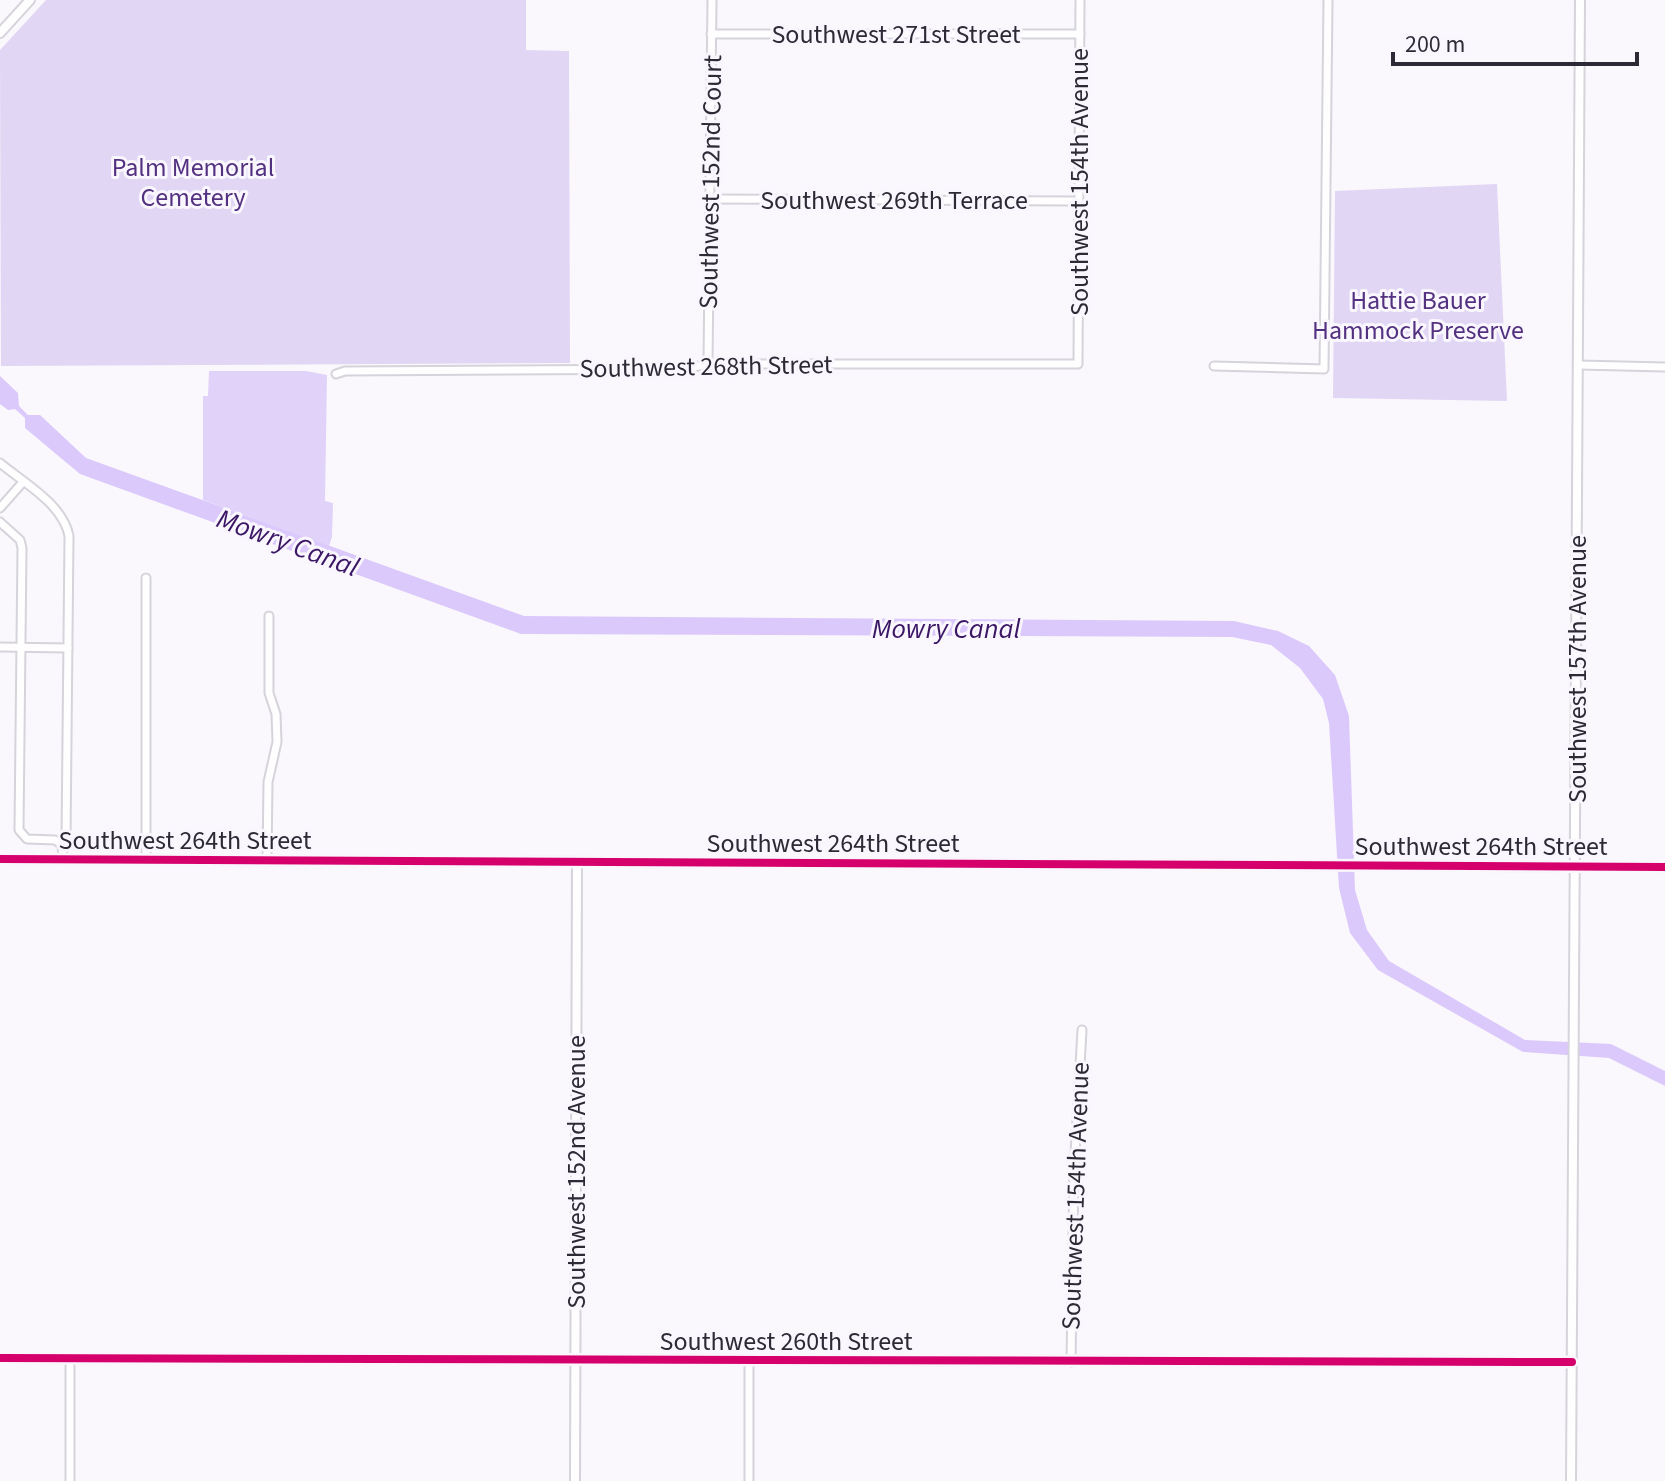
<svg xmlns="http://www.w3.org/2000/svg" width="1665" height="1481" viewBox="0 0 1665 1481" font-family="'Source Sans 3',sans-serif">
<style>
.green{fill:#e1d6f4}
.forest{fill:#e0d2f9}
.water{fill:#dbc9fb}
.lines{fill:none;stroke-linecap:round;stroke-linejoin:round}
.minor-casing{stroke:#d6d3db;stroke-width:11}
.tertiary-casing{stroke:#d6d3db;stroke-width:12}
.minor{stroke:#fefeff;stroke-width:7}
.tertiary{stroke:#fefeff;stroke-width:8}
.cycleway-casing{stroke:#f9f7fd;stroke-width:13}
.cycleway{stroke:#d6006c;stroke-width:8}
.labels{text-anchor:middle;stroke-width:6;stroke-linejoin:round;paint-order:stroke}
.street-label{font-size:26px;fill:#2d2a35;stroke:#f9f7fd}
.park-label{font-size:26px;fill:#533180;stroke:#f9f7fd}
.water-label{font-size:28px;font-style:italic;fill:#3b1665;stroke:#f9f7fd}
</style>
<rect width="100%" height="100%" fill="#faf8fc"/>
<!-- green -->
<g class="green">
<polygon points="46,0 526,0 526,50 569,51 570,363 1,366 0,50"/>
<polygon points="1497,184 1507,401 1333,398 1335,191"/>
</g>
<!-- forest -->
<polygon class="forest" points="209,371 306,371 327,375 325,501 333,503 332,537 329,546 203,500 203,396 208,396"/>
<!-- water -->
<polygon class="water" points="0,376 18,393 19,406 28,415 40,415 86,458 524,616 1234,621 1278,631 1309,646 1335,675 1349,716 1355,890 1367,930 1389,961 1525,1040 1611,1044 1665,1071 1665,1086 1609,1058 1523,1052 1378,970 1350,933 1339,888 1329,723 1323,699 1300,668 1271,645 1232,637 521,634 80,474 25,428 25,418 15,409 8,410 0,404"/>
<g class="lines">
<defs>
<g id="minor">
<polyline points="711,34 1080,34"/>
<polyline points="710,199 1078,201"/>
<polyline points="708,364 712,0"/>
<polyline points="1579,365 1665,367"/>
<polyline points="1214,366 1324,369 1328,0"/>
<polyline points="336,374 345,371 684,369 708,364 1078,364 1080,0"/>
<path d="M 0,463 C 24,483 63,504 69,536 L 66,841 L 62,845 L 63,860"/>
<polyline points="0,508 23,482"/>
<polyline points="0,522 20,540 22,548 19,830 27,839 55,840 62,845"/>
<polyline points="146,578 146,860"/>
<polyline points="0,647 68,648"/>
<polyline points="267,860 268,782 277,742 276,714 269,693 269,616"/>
<polyline points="70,1358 70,1481"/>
<polyline points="1071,1362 1074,1171 1082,1030"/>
<polyline points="749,1481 749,1360"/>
</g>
<g id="tertiary">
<polyline points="0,33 30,0"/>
<polyline points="0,859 1665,867"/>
<polyline points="0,1358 1572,1362"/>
<polyline points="575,1481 577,862"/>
<polyline points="1571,1481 1580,0"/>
</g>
</defs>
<!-- minor casing -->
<use href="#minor" class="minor-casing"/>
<!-- tertiary casing -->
<use href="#tertiary" class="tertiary-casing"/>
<!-- minor -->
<use href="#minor" class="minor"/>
<!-- tertiary -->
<use href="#tertiary" class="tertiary"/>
<defs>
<g id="cycleway">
<polyline points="0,859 1665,867"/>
<polyline points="0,1358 1572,1362"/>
</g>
</defs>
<!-- cycleway casing -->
<use href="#cycleway" class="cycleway-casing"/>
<!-- cycleway -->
<use href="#cycleway" class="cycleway"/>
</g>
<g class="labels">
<!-- street labels -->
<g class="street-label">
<text x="896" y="43">Southwest 271st Street</text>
<text transform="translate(710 182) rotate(-89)" y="9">Southwest 152nd Court</text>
<text transform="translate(1079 182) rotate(-90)" y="9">Southwest 154th Avenue</text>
<text x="894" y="209">Southwest 269th Terrace</text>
<text transform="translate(706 366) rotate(-1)" y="9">Southwest 268th Street</text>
<text transform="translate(1577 669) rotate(-90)" y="9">Southwest 157th Avenue</text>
<text x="185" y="849">Southwest 264th Street</text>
<text x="833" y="852">Southwest 264th Street</text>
<text x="1481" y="855">Southwest 264th Street</text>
<text transform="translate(576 1172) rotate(-90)" y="9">Southwest 152nd Avenue</text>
<text transform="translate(1075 1196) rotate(-88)" y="9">Southwest 154th Avenue</text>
<text x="786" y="1350">Southwest 260th Street</text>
</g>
<!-- park labels -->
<g class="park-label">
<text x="193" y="176">Palm Memorial<tspan x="193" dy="30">Cemetery</tspan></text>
<text x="1418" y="309">Hattie Bauer<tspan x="1418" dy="30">Hammock Preserve</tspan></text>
</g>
<!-- water labels -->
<g class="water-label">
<text transform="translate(288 542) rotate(20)" y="10">Mowry Canal</text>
<text x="946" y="638">Mowry Canal</text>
</g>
</g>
<!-- scale -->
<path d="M1393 52v12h244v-12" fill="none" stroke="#2d2a35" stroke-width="4"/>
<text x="1405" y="52" font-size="24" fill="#2d2a35" stroke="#f9f7fd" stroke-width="6" paint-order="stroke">200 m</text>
</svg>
